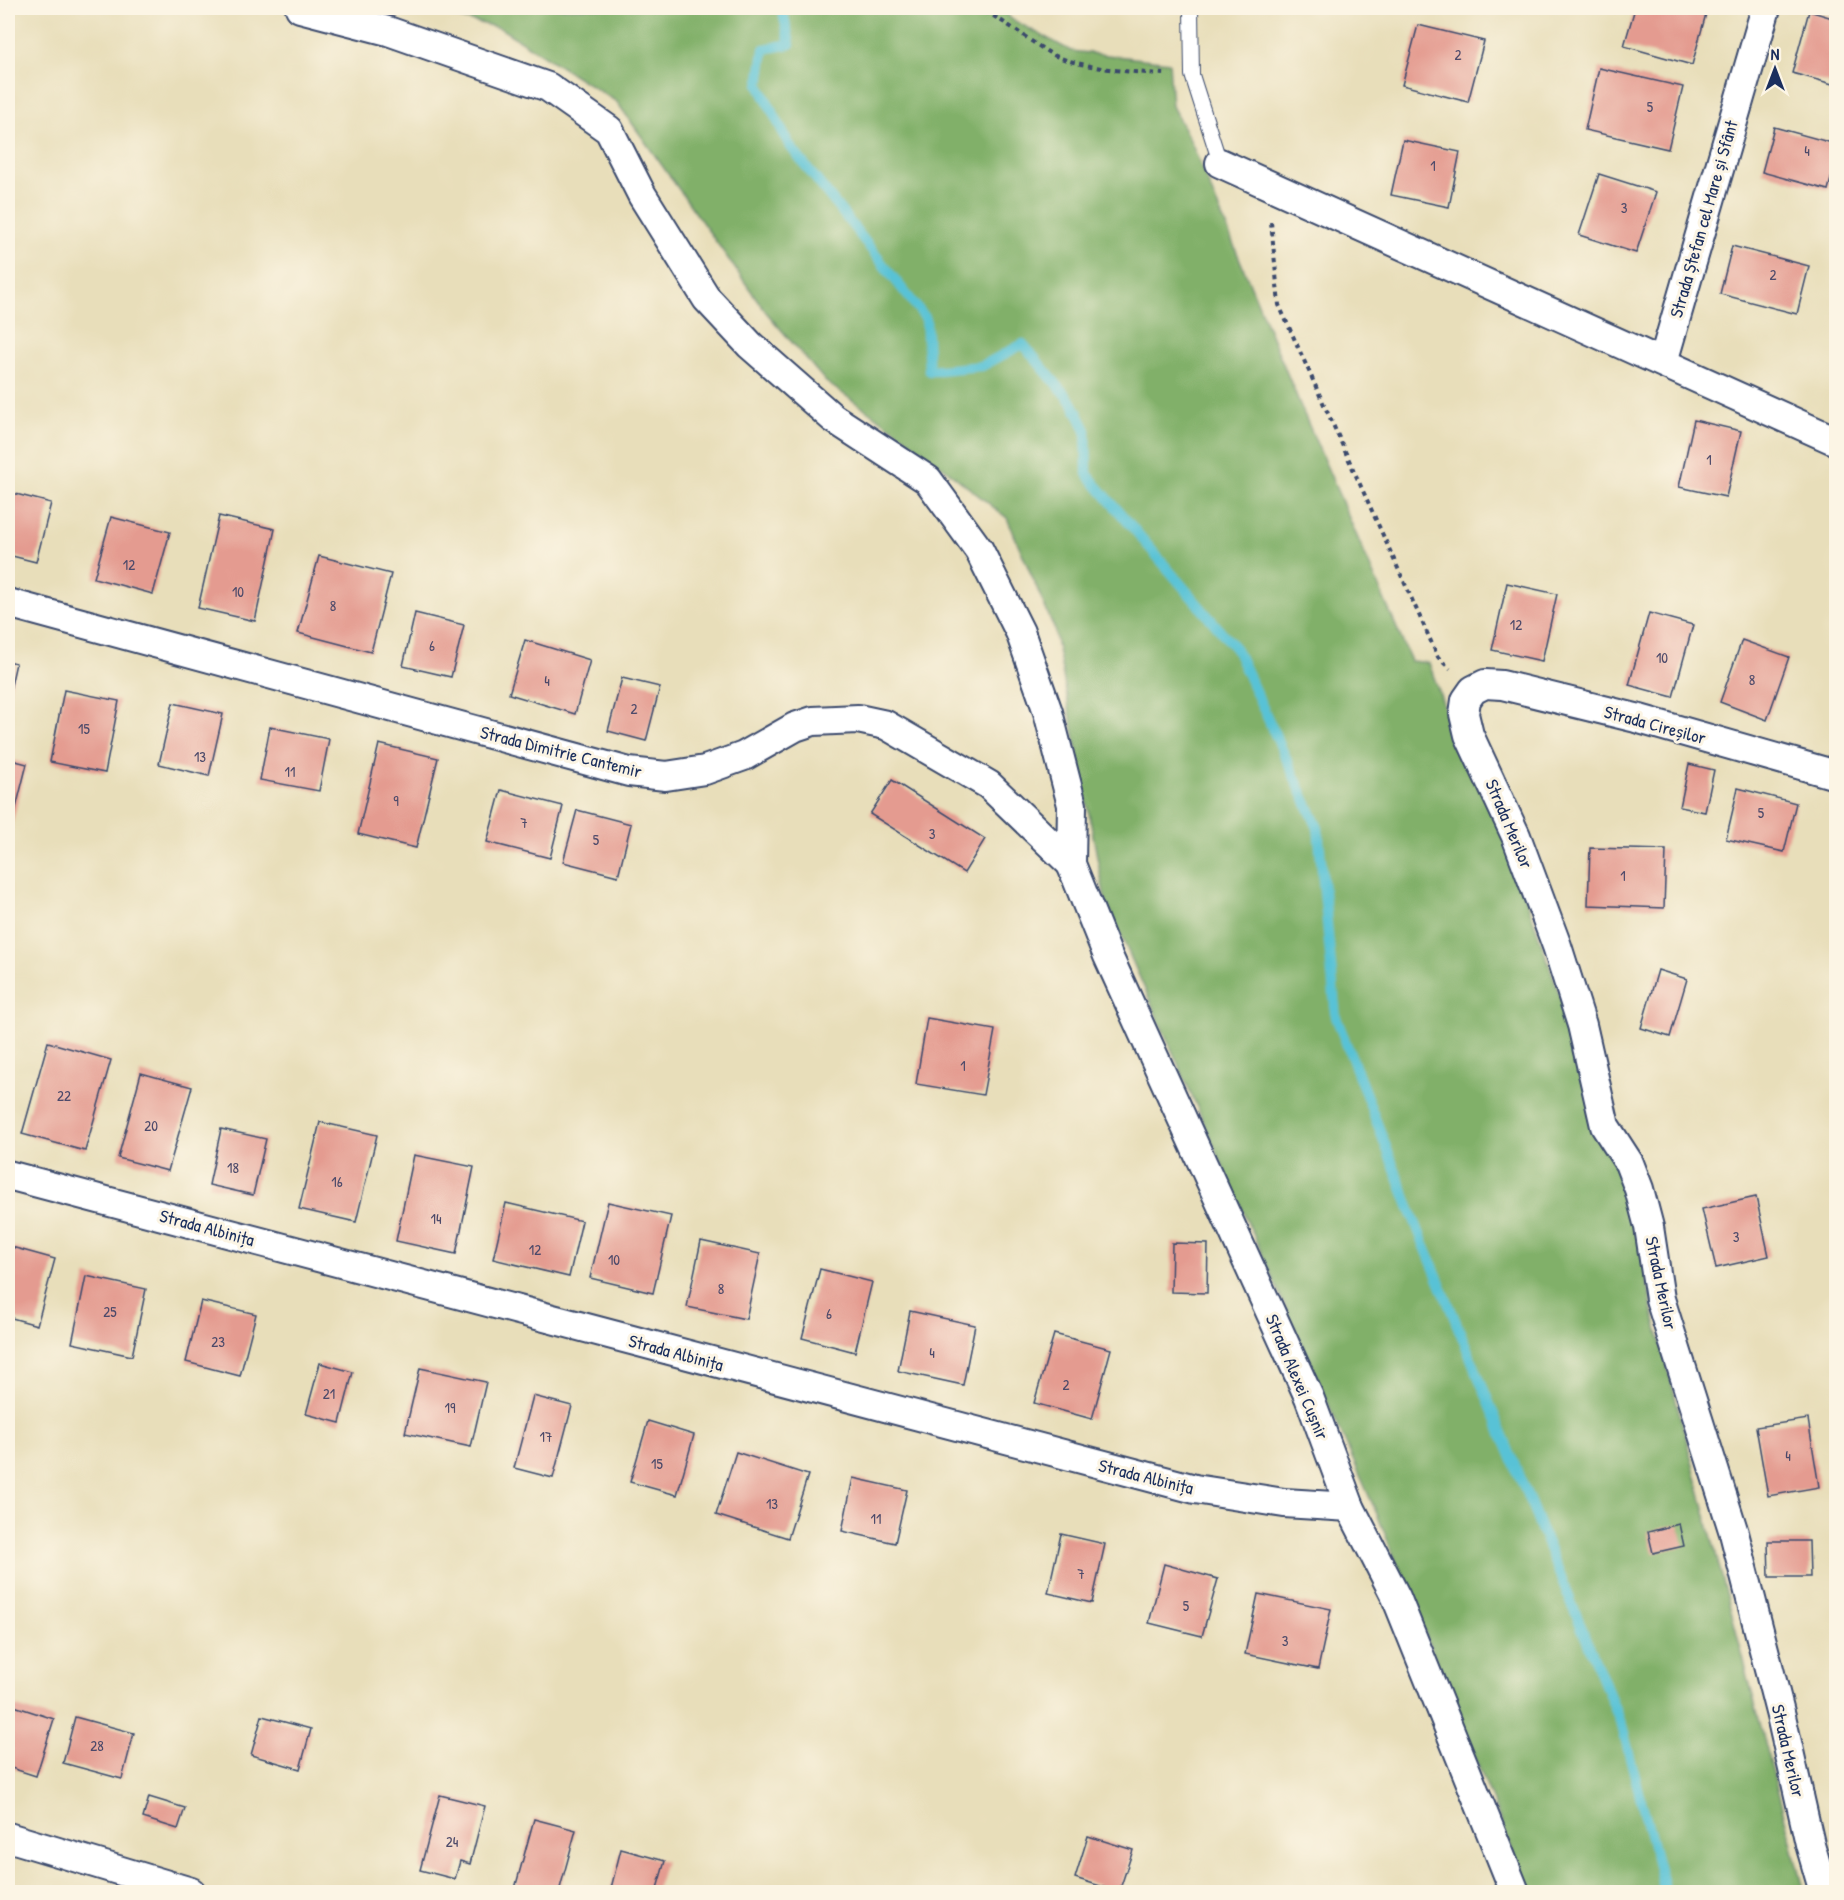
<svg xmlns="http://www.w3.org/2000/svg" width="1844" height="1900" viewBox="0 0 1844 1900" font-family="'Patrick Hand',sans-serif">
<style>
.forest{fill:#81b069;stroke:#4e7064;stroke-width:1.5}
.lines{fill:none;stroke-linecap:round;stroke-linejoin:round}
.stream{stroke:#59c2d6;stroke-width:10}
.building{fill:#e49b90}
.service-casing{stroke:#3a496c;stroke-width:16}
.minor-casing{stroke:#3a496c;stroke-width:32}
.path{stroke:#3a496c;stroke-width:4;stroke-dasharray:4.5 4.5;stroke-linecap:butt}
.service{stroke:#fff;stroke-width:14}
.minor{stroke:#fff;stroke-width:28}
.labels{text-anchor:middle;stroke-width:6;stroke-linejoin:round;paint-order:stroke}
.number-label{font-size:15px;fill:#4d4a6a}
.street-label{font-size:18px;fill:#1b2f5e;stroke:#fcf5e5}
</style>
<rect width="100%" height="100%" fill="#fcf5e5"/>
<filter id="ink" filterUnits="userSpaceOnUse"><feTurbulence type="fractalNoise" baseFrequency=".0167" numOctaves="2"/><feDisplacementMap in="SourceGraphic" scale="12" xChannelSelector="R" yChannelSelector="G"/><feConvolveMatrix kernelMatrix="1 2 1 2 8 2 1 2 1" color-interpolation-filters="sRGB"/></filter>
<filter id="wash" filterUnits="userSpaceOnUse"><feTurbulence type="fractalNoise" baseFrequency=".008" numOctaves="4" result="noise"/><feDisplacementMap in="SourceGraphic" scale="24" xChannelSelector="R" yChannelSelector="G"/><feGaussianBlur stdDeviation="1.35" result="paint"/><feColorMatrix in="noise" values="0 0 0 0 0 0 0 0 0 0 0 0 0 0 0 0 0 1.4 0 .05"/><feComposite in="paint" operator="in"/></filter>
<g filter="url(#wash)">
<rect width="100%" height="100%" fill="#e8deba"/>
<!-- forest -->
<polygon class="forest" points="418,8 1002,8 1011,19 1071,51 1169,62 1172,106 1191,142 1304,414 1411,661 1429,663 1456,741 1506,841 1622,1174 1639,1231 1652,1308 1804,1892 1529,1892 1377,1514 1105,899 1054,628 1007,518 897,431 826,382 766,312 617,102 500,28"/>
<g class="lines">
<!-- stream -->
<polyline class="stream" points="782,8 790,44 764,49 759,85 790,146 926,319 929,371 982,366 1023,344 1073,404 1086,430 1087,474 1236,649 1318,828 1336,1017 1419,1232 1622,1726 1665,1892"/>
</g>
<g id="blocks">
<!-- building -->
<g class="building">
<polygon points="1635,8 1696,8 1707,10 1692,65 1624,46"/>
<polygon points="1809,11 1836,19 1836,85 1792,73"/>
<polygon points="1418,25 1484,41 1468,102 1402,85"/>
<polygon points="1599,68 1683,87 1668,149 1585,130"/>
<polygon points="1774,127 1836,144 1836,161 1828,190 1762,172"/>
<polygon points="1403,140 1460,152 1449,207 1391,195"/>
<polygon points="1599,174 1656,192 1636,253 1579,235"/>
<polygon points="1732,246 1809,266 1797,314 1720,294"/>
<polygon points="1694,420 1741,431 1726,497 1679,487"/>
<polygon points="8,492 51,503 36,562 8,555"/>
<polygon points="219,516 275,529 255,621 198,608"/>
<polygon points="111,517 170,532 153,594 94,578"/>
<polygon points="319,556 391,574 371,652 298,633"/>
<polygon points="1507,583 1557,594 1542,661 1492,650"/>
<polygon points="415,613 464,625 451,677 403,666"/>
<polygon points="1649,613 1693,625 1673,697 1629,685"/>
<polygon points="525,640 590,660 575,714 509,694"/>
<polygon points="1742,640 1789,657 1767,720 1720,702"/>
<polygon points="8,661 16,663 8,699"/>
<polygon points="622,678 660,687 646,741 608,731"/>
<polygon points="64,690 119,701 105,773 50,762"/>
<polygon points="173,703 223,714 209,776 159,764"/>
<polygon points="270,727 329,739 319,791 260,780"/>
<polygon points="379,744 438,758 416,848 358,834"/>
<polygon points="8,759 27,764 11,828 8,827"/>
<polygon points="1689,764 1714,770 1705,812 1680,807"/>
<polygon points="892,780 985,839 964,873 870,814"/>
<polygon points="1738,788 1796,803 1784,852 1726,839"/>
<polygon points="501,790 563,806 550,858 487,842"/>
<polygon points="577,810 631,824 618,876 563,862"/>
<polygon points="1590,848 1666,850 1664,908 1588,905"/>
<polygon points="1658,970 1687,979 1670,1037 1641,1028"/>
<polygon points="927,1018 995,1030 983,1095 916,1084"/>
<polygon points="48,1042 111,1060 85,1151 22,1134"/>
<polygon points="141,1073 192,1087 168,1171 118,1158"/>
<polygon points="320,1122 377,1135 356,1222 299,1209"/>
<polygon points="221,1129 266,1139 253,1195 209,1185"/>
<polygon points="414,1155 474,1167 456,1254 396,1241"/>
<polygon points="1756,1197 1769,1256 1716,1268 1702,1209"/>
<polygon points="608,1202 671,1216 653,1293 590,1278"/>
<polygon points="506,1203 582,1221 569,1277 493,1259"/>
<polygon points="701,1241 760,1254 746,1319 687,1307"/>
<polygon points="1172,1243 1208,1244 1207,1293 1171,1292"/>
<polygon points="8,1246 55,1259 37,1325 8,1317"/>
<polygon points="820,1269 872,1282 855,1352 802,1338"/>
<polygon points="86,1276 146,1289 132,1356 72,1343"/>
<polygon points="201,1301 256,1314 240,1376 186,1362"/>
<polygon points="910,1311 975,1325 963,1385 898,1371"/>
<polygon points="1054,1334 1111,1349 1092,1419 1034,1403"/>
<polygon points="320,1363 353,1372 340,1423 306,1414"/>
<polygon points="420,1368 486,1382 471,1447 405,1433"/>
<polygon points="533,1396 572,1406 553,1478 514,1468"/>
<polygon points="1808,1419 1819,1487 1768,1496 1756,1427"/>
<polygon points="648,1421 694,1435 677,1495 630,1482"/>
<polygon points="736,1452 808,1475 788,1538 716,1515"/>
<polygon points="853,1478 907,1490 895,1543 842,1531"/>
<polygon points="1679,1524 1684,1546 1653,1553 1648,1532"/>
<polygon points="1061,1534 1105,1544 1092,1603 1048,1593"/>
<polygon points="1768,1541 1809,1541 1810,1577 1769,1577"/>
<polygon points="1164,1564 1218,1579 1202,1636 1149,1623"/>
<polygon points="1258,1594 1331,1609 1318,1669 1245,1654"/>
<polygon points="8,1704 54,1719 36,1776 8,1767"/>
<polygon points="262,1716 311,1729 300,1769 251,1755"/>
<polygon points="75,1717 134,1733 122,1779 63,1763"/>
<polygon points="440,1795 485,1806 470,1864 460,1861 455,1879 420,1870"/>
<polygon points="149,1797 185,1808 178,1829 143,1818"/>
<polygon points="534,1819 576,1830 559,1892 514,1892"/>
<polygon points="1088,1836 1133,1850 1119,1892 1075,1878"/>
<polygon points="621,1849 665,1861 656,1892 610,1892"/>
</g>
</g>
</g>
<g filter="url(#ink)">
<use href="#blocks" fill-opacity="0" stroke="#3a496c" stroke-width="1.5"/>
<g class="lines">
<defs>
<polyline id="service" points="1191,8 1192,75 1220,163"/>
<g id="minor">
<polyline points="300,8 388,31 548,87 609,130 642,195 707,299 750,345 833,418 928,480 979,550 1020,632 1048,712 1072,805 1071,864 1108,956 1309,1397 1350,1507 1396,1597 1515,1892"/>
<polyline points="1220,163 1836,441"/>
<polyline points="1663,362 1766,8"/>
<polyline points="8,603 629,772 666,776 705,770 744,756 795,727 813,721 858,719 886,725 989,785 1071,864"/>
<polyline points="8,1175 1195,1489 1284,1503 1350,1507"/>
<polyline points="8,1837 191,1892"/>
<polyline points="1824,1892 1810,1844 1781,1716 1734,1533 1660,1299 1649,1227 1639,1189 1629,1163 1605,1126 1582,1025 1557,946 1516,836 1469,735 1464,714 1466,700 1473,690 1485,684 1502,685 1636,718 1836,775"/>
</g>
</defs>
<!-- service casing -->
<use href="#service" class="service-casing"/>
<!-- minor casing -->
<use href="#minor" class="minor-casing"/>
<!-- path -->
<g class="path">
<path d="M 977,8 C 1003,19 1024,37 1048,52 C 1075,68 1135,73 1167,74"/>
<polyline points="1271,222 1279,305 1438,657 1450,669"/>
</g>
<!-- service -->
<use href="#service" class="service"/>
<!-- minor -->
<use href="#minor" class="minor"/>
</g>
</g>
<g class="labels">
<!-- number labels -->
<g class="number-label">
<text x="1458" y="60">2</text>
<text x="1650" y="112">5</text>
<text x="1807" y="156">4</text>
<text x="1433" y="171">1</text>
<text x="1624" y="213">3</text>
<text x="1773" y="280">2</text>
<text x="1709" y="465">1</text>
<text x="129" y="570">12</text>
<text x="238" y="597">10</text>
<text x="333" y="611">8</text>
<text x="1516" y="630">12</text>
<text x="432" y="651">6</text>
<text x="1662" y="663">10</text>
<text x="1752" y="685">8</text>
<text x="547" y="686">4</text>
<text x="634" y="714">2</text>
<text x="84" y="734">15</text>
<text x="200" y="762">13</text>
<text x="290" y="777">11</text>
<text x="396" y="806">9</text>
<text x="1761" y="818">5</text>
<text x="524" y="828">7</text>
<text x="932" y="839">3</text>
<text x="596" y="845">5</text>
<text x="1623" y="881">1</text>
<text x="963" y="1071">1</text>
<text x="64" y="1101">22</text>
<text x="151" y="1131">20</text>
<text x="233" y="1173">18</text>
<text x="337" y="1187">16</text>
<text x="436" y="1224">14</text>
<text x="1736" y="1242">3</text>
<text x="535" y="1255">12</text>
<text x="614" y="1265">10</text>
<text x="721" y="1294">8</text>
<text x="110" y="1317">25</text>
<text x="829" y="1319">6</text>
<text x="218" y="1347">23</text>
<text x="932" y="1358">4</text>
<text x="1066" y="1390">2</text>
<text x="329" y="1399">21</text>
<text x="450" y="1413">19</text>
<text x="546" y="1442">17</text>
<text x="1788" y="1461">4</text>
<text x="657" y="1469">15</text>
<text x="772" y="1509">13</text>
<text x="876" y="1524">11</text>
<text x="1081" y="1579">7</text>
<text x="1186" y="1611">5</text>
<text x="1285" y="1646">3</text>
<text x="97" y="1751">28</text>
<text x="452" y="1847">24</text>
</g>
<!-- street labels -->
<g class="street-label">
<text transform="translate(1704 219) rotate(-74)" y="6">Strada Ștefan cel Mare și Sfânt</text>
<text transform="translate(1655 725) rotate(15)" y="6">Strada Cireșilor</text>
<text transform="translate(561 752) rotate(14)" y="6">Strada Dimitrie Cantemir</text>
<text transform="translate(1509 824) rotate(67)" y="6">Strada Merilor</text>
<text transform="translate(207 1228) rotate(15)" y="6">Strada Albinița</text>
<text transform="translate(1661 1283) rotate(78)" y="6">Strada Merilor</text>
<text transform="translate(676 1353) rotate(15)" y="6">Strada Albinița</text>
<text transform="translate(1297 1377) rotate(67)" y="6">Strada Alexei Cușnir</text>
<text transform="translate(1146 1477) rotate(14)" y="6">Strada Albinița</text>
<text transform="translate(1788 1751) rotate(77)" y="6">Strada Merilor</text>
</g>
</g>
<!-- margin -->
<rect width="1844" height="1900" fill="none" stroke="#fcf5e5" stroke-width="30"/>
<!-- north arrow -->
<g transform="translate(1775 69)" stroke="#fcf5e5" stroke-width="4.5" paint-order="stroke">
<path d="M0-4.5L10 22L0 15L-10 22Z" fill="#1b2f5e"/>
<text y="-9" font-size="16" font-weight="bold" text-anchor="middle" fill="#1b2f5e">N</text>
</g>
</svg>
